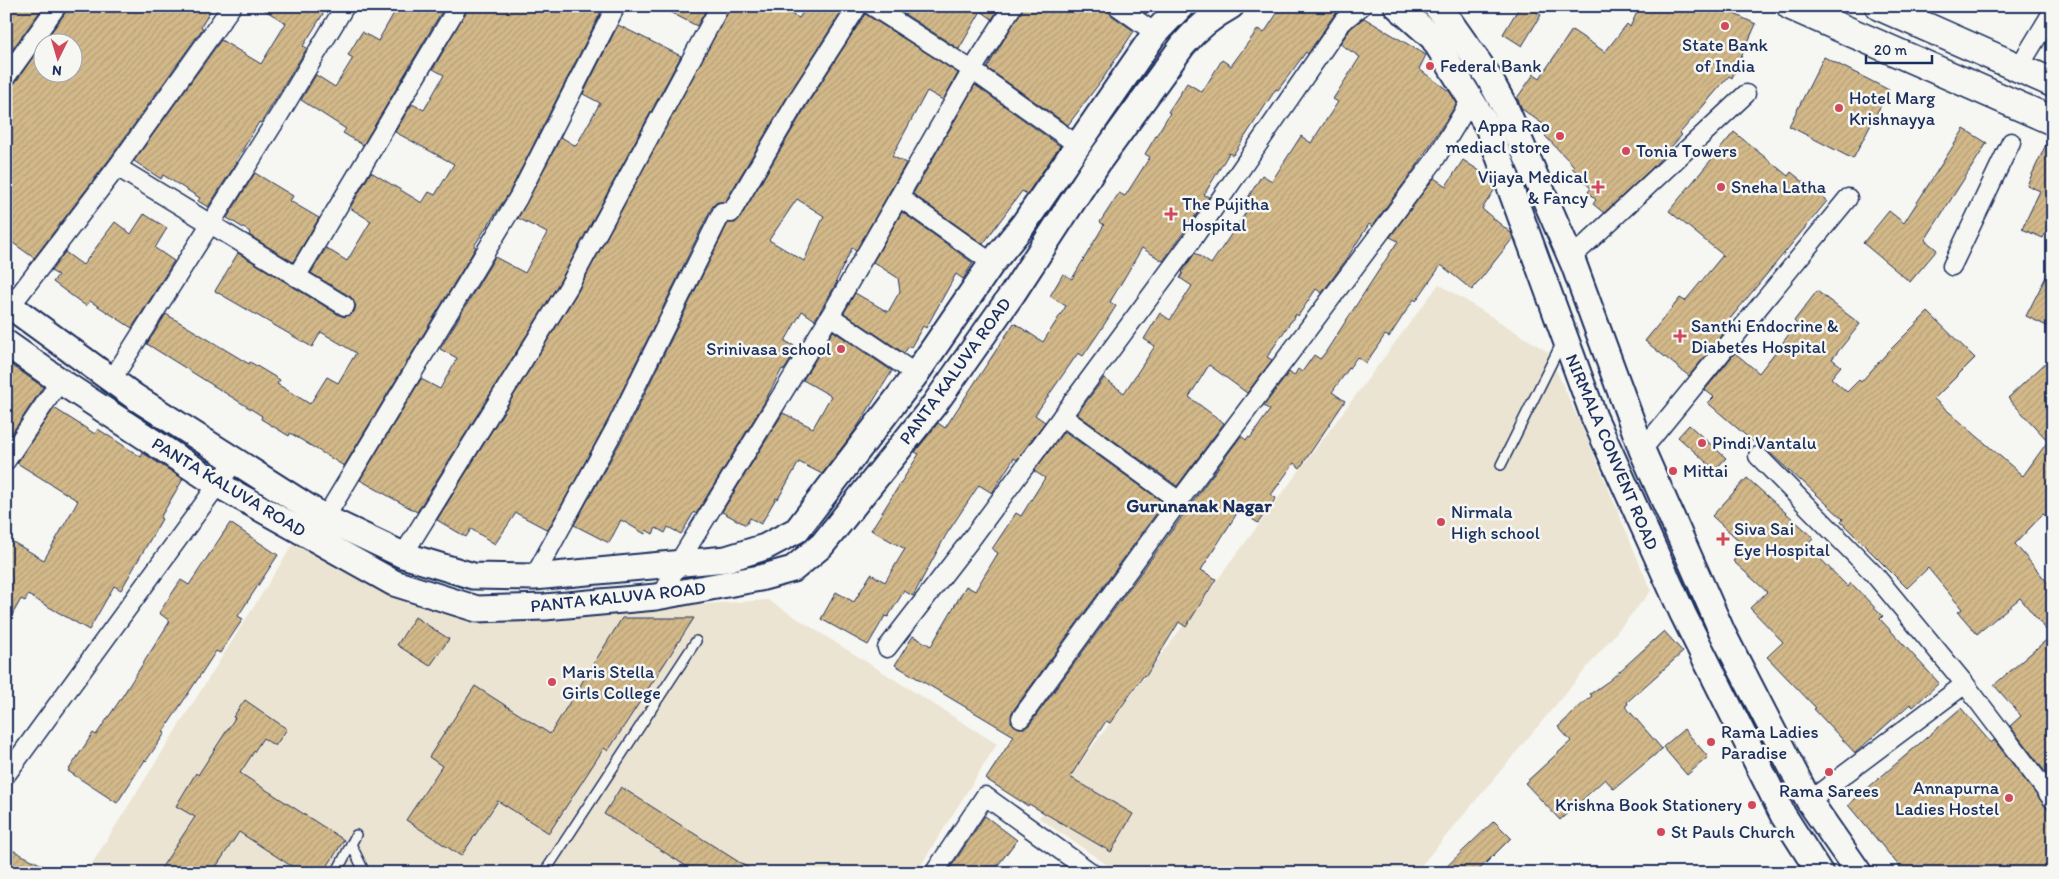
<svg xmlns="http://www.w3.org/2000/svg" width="2059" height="879" viewBox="0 0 2059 879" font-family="Itim,sans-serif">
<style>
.built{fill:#ece4d2}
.building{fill:url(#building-hatch);stroke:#1b2f5e;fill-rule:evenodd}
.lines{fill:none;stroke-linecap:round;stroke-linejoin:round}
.lane-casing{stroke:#1b2f5e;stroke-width:12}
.street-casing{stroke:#1b2f5e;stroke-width:21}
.secondary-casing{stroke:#1b2f5e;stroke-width:29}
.highway-casing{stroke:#1b2f5e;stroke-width:31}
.lane{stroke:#f6f6f2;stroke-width:9}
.street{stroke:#f6f6f2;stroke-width:18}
.secondary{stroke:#f6f6f2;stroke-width:25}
.highway{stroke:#f6f6f2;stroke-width:28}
.poi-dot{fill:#d1495b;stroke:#f6f6f2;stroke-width:2}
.labels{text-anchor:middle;stroke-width:5;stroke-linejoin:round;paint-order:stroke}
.poi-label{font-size:18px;fill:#1b2f5e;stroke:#f6f6f2;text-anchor:start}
.street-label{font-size:18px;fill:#1b2f5e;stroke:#f6f6f2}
.neighbourhood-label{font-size:19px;font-weight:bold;fill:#1b2f5e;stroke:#f6f6f2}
</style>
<defs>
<pattern id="building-hatch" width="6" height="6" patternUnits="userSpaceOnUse" patternTransform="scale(1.25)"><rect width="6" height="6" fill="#d3b989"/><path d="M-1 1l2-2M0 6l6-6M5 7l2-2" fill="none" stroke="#b59f79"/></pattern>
</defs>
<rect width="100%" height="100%" fill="#f6f6f2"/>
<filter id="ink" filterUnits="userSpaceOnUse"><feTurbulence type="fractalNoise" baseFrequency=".02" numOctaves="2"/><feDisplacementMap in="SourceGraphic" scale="10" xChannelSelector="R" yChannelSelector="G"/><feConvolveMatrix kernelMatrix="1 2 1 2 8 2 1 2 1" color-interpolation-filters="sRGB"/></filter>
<g filter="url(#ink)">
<!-- built -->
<g class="built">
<polygon points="1439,284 1548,352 1593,452 1651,591 1415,873 1119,873 1039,818"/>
<polygon points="295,541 479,619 768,600 997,744 916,873 86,873"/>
</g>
<!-- building -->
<g class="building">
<polygon points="6,6 44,6 6,58"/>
<polygon points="68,6 213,6 201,27 203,28 108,161 34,258 6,238 6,87 15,83 42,44 42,72 72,72 72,42 44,42 66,12"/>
<polygon points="258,6 328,6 303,46 307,48 261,123 259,122 236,161 237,162 208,207 198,201 200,198 163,175 161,179 134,161 221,40 261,64 286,23"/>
<polygon points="398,6 445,6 363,145 343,133 346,129 301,100 316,75 335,87 353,58 348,55 362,32 378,41"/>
<polygon points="469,6 604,6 509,193 474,246 476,247 344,466 290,433 289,436 261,419 262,416 147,344 166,314 249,364 250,362 280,380 277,384 310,404 327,377 338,383 356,353 321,332 312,347 215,291 238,253 339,315 345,317 354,312 356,306 351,297 311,273 326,248 347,261 371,221 350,208 371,172 422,203 429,192 435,195 454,164 395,132 412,104 424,110 444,75 433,69"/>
<polygon points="658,6 708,6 697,26"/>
<polygon points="731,6 774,6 799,18 807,6 845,6 789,94 725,202 717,202 712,207 608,420 548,530 516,513 495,544 471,529 466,537 437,520 577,293"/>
<polygon points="892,6 1000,6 992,19 981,11 959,49"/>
<polygon points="1024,6 1107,6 1111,15 1134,31 1104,77 1068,125 987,68"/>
<polygon points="1136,6 1151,6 1146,14"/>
<polygon points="1282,6 1345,6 1334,15 1308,54 1306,52 1278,90 1276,89 1233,155 1229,153 1204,195 1209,197 1163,261 1142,248 1110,302 1116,306 1102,328 1083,356 1078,353 1035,415 1045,422 1017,460 1014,458 992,493 979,485 946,535 913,596 904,591 888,617 885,616 868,645 821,619 836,592 854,602 871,574 885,582 905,549 871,530 919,454 915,452 938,423 945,428 1014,323 1043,342 1066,306 1050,296 1063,274 1072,279 1104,225 1100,222 1119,193 1125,196 1150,157 1145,154 1170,113 1168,112 1187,83 1202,92 1222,60 1231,66 1258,29 1264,33"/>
<polygon points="1520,6 1526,6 1541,15 1522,46 1503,34"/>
<polygon points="1640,6 1717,6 1756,24 1732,78 1729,76 1680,133 1682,135 1651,169 1604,213 1593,204 1596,200 1588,192 1591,188 1582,180 1584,178 1572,168 1574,166 1545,136 1551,130 1522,109 1517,98 1534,74 1540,78 1572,30 1605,52 1627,24 1630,27"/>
<path d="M 865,14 L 958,73 L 943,100 L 927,91 L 892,156 L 906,163 L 856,251 L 852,248 L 836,281 L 837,282 L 815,320 L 802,311 L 785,341 L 798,348 L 784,370 L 782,369 L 764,403 L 696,514 L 694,512 L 681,534 L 668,527 L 665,533 L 656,528 L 653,534 L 646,530 L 645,534 L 621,520 L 609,543 L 574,525 L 627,430 L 728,223 L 735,223 L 740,218 L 807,105 ZM 797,199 L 824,216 L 804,261 L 769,240 Z"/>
<polygon points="1364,18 1426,55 1419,69 1450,92 1457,103 1416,167 1372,226 1369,224 1346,260 1322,293 1316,289 1298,316 1296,314 1267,357 1272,360 1247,393 1209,365 1189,397 1224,423 1177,486 1077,414 1104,378 1124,393 1155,346 1144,339 1160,313 1170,320 1192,286 1180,278 1183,273 1182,272 1195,253 1211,264 1249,208 1244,204 1262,175 1272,181 1301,136 1311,143 1338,102 1333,99 1360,57 1340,44 1351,28"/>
<polygon points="618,25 681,56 559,283 417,512 360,480 421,379 440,389 457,358 440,349 495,257 525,273 547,233 518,218 561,137 576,146 600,103 583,94"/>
<polygon points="1824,57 1889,90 1853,159 1789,126"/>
<polygon points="975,85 1060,146 1027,194 1022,191 983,244 913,194"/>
<polygon points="1964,129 1987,143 1925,240 1937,250 1910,282 1863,243 1889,211 1904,223"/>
<polygon points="1734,132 1788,176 1791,172 1827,201 1720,331 1724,333 1689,376 1645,341 1680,298 1685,301 1723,255 1669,211"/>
<polygon points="2050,136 2053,136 2053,216 2043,238 2022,229 2040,191 2027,185"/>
<polygon points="1463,160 1492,179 1495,189 1482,209 1511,233 1513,238 1472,290 1441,265 1416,301 1414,299 1389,337 1385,335 1366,363 1357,357 1332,392 1345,401 1300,468 1294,463 1271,495 1276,498 1258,523 1239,510 1201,570 1216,579 1186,627 1179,622 1146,676 1144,675 1110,723 1106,721 1070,777 1133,814 1111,852 1029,804 1028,806 986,779 1014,736 895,665 913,636 931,646 966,586 975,591 998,553 992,549 1016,513 1021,516 1045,478 1034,471 1063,433 1064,431 1164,503 1012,712 1011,722 1019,728 1025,728 1030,724 1241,436 1246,440 1248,437 1250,438 1270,410 1264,406 1289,372 1294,376 1298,369 1302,372 1314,355 1320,359 1325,353 1398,241 1390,237 1434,178 1446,186"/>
<polygon points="255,173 293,196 290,201 319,218 293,262 249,235 250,232 227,218"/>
<polygon points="902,212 973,263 963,279 956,274 926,328 923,326 911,347 909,346 904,353 844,313 855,293 888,312 900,291 898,278 873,262"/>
<polygon points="144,214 167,228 155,248 174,261 132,328 90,301 86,306 53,282 58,275 51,271 65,252 83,265 115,222 131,234"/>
<polygon points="2053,263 2053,329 2026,316"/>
<polygon points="1817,291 1860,324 1832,359 1841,366 1831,378 1847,392 1859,380 1861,382 1888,352 1928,312 1975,358 1934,399 2023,476 2048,441 2008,398 2053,356 2053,522 2043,514 2015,544 2053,589 2053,782 2010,726 2021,716 1994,685 2051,636 2020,598 1977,634 1958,612 1962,609 1928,568 1907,588 1841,522 1843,519 1801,480 1800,481 1766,449 1758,446 1708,403 1714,397 1705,390 1735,353 1759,373 1797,324 1794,321"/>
<polygon points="833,331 892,371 856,429 822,474 799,462 778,499 776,498 761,524 750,518 746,525 722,512 783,413 813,428 831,396 803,380"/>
<polygon points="6,361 43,387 6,442"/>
<polygon points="54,408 95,434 98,429 141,457 143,453 183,479 160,518 162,519 121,590 114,586 89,630 28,595 25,601 21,599 6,626 6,538 44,560 78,501 17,463"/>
<polygon points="1689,425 1726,458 1715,470 1678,437"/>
<polygon points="1747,478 1814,538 1807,545 1848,587 1851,583 1883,616 1880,619 1939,683 1913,707 1910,704 1855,753 1814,709 1816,708 1767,657 1783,642 1750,608 1767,592 1733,561 1746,547 1712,516"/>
<polygon points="230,523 278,555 238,616 243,619 220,653 216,651 163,732 165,733 146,761 145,760 117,803 68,771 93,733 96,735 118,703 170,621 159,613 181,580 189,585"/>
<polygon points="415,617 449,639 430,666 397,645"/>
<polygon points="622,618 694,618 608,751 604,748 549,833 498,801 461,856 406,820 442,766 429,757 475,686 550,734"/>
<polygon points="1664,631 1683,652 1627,702 1628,704 1625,706 1662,749 1614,789 1605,779 1560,820 1525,783 1571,741 1558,727 1574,712 1573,711 1592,696 1590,694 1610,680"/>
<polygon points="245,700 287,729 275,746 263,738 240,773 344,840 323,873 302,873 239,832 212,873 158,873 195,817 176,806 196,773 198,775 235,718 233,717"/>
<polygon points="1961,708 1991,743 1994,740 2045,806 2053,810 2053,861 2039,873 1905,873 1848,805"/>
<polygon points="1684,729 1708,757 1687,775 1663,747"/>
<polygon points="621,787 756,873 697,873 604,814"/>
<polygon points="985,816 1017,840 992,873 947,873"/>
<polygon points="1494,821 1511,838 1476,873 1440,873"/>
<polygon points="6,847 58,873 6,873"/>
</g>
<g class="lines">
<defs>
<g id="lane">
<polyline points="1501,465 1562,342"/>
<polyline points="351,844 365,873"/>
<polyline points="336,873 356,835"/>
<polyline points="544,873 696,641"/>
</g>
<g id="street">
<polyline points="872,6 972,70 1079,146"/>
<polyline points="1117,6 1155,33"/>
<polyline points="2019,67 2053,11"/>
<polyline points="6,77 57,6"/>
<polyline points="117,167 345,306"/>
<polyline points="899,197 992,263"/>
<polyline points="1571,258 1746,94"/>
<polyline points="1952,266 2011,142"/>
<polyline points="296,277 458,6"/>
<polyline points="6,312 117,167 232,6"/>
<polyline points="830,316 916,374"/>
<polyline points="111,381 278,117 345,6"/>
<polyline points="1062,416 1179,501"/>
<polyline points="1642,450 1848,198"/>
<polyline points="1758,456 1874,574 1965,684 2053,800"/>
<polyline points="6,461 60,381"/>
<polyline points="325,518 518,198 616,6"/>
<polyline points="403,555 568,288 720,6"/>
<polyline points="534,577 617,425 722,212 731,213 798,99 858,6"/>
<polyline points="662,596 677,565 830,316 972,70 1013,6"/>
<polyline points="887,648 972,538 1192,240 1343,21 1362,6"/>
<polyline points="1021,718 1179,501 1434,161 1471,100"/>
<polyline points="6,775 235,461"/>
<polyline points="1809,801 1965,684"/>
<polyline points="934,873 985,796 1092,873"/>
</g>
<g id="secondary">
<polyline points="1397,6 1433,38 1488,127 1594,417 1683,614 1783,815 1820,873"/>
<polyline points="1436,6 1450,22 1488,76 1506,109 1574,265 1642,450 1723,634 1809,801 1859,873"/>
<polyline points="6,303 135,397 325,518 403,555 473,576 534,577 726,559 765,547 797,530 916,374 992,263 1023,225 1155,33 1181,6"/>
<path d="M 6,343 L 60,381 L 217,484 L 394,583 L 477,609 L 545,607 L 656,597 L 760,578 L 793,569 L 822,545 L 934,405 L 1013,293 L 1099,161 L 1183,45 C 1197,28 1211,17 1231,6"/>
</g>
<g id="highway">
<polyline points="1791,6 2053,121"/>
<polyline points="1879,6 2053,83"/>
</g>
</defs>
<!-- lane casing -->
<use href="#lane" class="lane-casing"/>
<!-- street casing -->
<use href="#street" class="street-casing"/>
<!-- secondary casing -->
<use href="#secondary" class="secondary-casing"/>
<!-- highway casing -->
<use href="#highway" class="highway-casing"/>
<!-- lane -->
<use href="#lane" class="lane"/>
<!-- street -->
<use href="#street" class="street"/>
<!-- secondary -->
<use href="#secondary" class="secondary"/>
<!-- highway -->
<use href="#highway" class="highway"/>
</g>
</g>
<!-- markers -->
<g class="poi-dot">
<circle cx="1725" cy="26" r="5"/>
<circle cx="1430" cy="66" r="5"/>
<circle cx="1839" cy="108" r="5"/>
<circle cx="1560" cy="136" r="5"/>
<circle cx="1626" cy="151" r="5"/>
<path d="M1595.5 179.5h5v5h5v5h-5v5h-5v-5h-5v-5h5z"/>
<circle cx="1721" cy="187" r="5"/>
<path d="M1168.5 206.5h5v5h5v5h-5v5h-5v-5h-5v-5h5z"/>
<path d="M1677.5 328.5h5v5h5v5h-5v5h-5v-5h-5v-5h5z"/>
<circle cx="841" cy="349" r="5"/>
<circle cx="1702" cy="443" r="5"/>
<circle cx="1673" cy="471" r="5"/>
<circle cx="1441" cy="522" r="5"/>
<path d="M1720.5 531.5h5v5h5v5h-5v5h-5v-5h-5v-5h5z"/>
<circle cx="552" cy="682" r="5"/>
<circle cx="1711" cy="742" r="5"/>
<circle cx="1829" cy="772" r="5"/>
<circle cx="2009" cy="798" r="5"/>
<circle cx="1752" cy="805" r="5"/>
<circle cx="1661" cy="832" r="5"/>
</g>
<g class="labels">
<!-- poi labels -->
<g class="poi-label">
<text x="1725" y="51" text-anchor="middle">State Bank<tspan x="1725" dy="21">of India</tspan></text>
<text x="1440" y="72">Federal Bank</text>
<text x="1849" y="104">Hotel Marg<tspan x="1849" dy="21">Krishnayya</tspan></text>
<text x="1550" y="132" text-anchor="end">Appa Rao<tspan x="1550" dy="21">mediacl store</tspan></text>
<text x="1636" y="157">Tonia Towers</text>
<text x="1588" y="183" text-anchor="end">Vijaya Medical<tspan x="1588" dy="21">&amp; Fancy</tspan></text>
<text x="1731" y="193">Sneha Latha</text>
<text x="1182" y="210">The Pujitha<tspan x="1182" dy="21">Hospital</tspan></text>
<text x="1691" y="332">Santhi Endocrine &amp;<tspan x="1691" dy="21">Diabetes Hospital</tspan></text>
<text x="831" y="355" text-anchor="end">Srinivasa school</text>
<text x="1712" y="449">Pindi Vantalu</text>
<text x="1683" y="477">Mittai</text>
<text x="1451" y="518">Nirmala<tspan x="1451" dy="21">High school</tspan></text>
<text x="1734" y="535">Siva Sai<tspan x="1734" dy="21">Eye Hospital</tspan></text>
<text x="562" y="678">Maris Stella<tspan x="562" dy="21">Girls College</tspan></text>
<text x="1721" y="738">Rama Ladies<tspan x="1721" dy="21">Paradise</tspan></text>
<text x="1999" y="794" text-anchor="end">Annapurna<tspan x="1999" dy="21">Ladies Hostel</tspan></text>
<text x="1829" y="797" text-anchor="middle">Rama Sarees</text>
<text x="1742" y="811" text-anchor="end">Krishna Book Stationery</text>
<text x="1671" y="838">St Pauls Church</text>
</g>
<!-- street labels -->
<g class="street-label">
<text transform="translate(955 371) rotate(-54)" y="6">PANTA KALUVA ROAD</text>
<text transform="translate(1612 452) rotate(67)" y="6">NIRMALA CONVENT ROAD</text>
<text transform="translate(229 487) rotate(31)" y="6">PANTA KALUVA ROAD</text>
<text transform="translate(618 597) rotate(-6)" y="6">PANTA KALUVA ROAD</text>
</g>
<!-- neighbourhood labels -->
<g class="neighbourhood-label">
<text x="1199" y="512">Gurunanak Nagar</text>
</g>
</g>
<!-- margin -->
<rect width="2059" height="879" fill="none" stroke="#f6f6f2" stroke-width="25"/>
<rect x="12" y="12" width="2034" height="854" fill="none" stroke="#1b2f5e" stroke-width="2" filter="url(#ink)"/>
<!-- north arrow -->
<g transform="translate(58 58) rotate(185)"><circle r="24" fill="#f6f6f2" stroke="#9ea6b7"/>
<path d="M0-4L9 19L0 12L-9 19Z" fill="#d1495b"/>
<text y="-8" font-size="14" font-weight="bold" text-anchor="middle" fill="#1b2f5e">N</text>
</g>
<!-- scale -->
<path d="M1866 55v8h66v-8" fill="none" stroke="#1b2f5e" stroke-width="2.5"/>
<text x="1874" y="55" font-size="15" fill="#1b2f5e" stroke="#f6f6f2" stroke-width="4" paint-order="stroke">20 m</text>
</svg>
